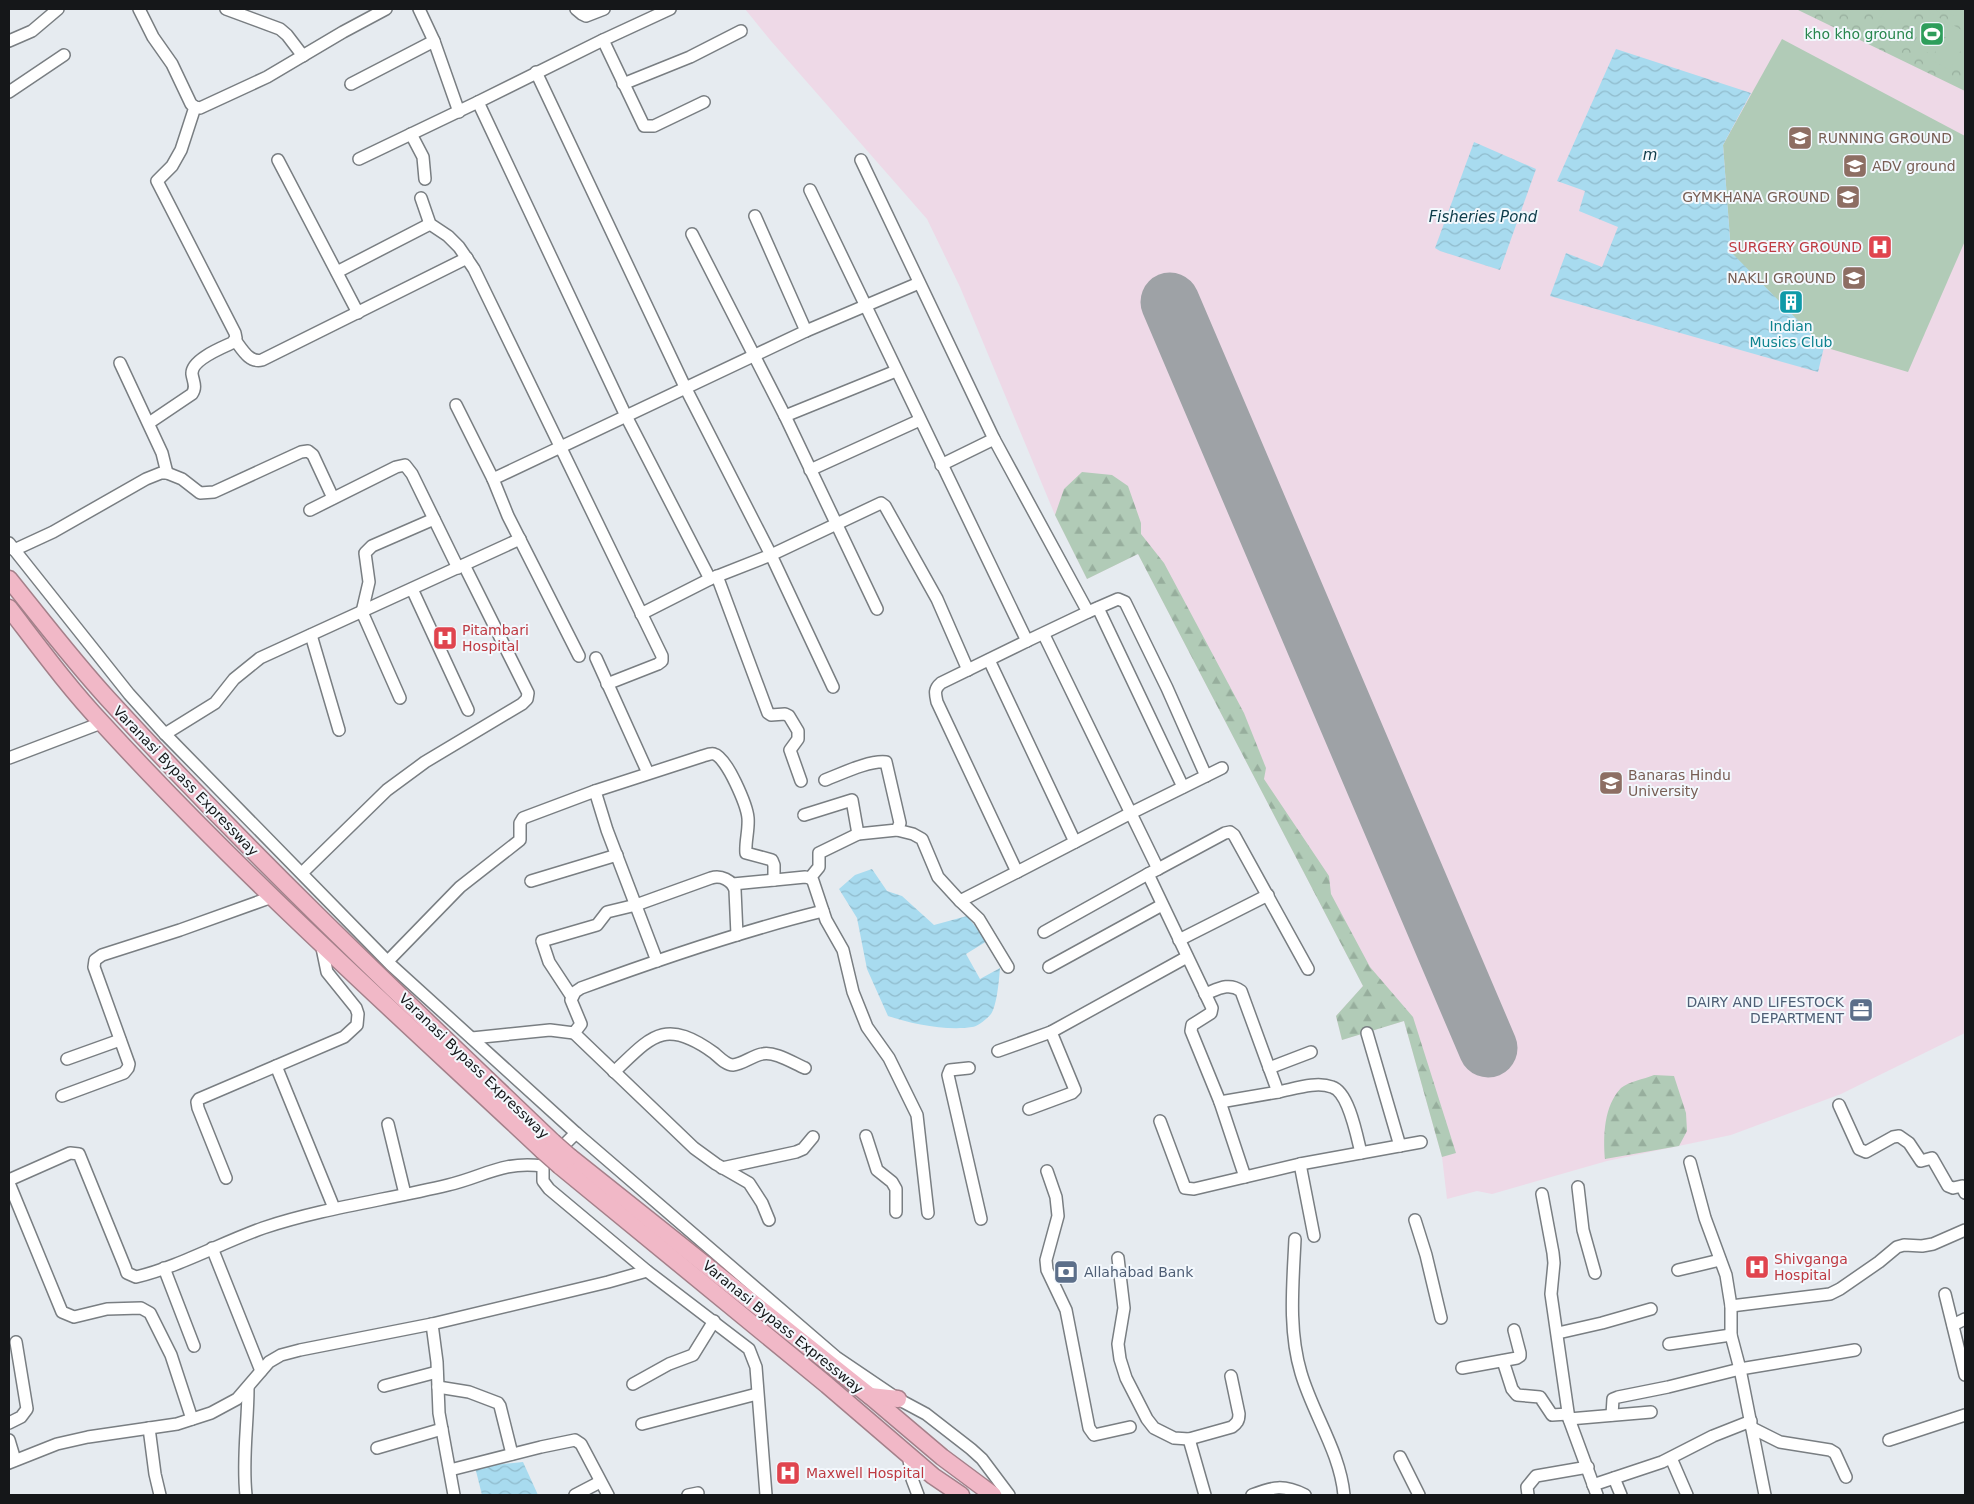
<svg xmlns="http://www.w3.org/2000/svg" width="1974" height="1504" viewBox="0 0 1974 1504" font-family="'DejaVu Sans',sans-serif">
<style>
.education{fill:#eed9e7}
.forest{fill:url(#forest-firs)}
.park{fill:url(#park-crowns)}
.garden{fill:#b1cbb7}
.water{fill:url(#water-waves)}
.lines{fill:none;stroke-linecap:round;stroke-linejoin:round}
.runway{stroke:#9ea2a6;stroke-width:59}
.minor-casing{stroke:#797e82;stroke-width:14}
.highway-casing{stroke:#a4808a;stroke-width:19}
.minor{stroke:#fff;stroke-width:11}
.highway{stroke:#f1b8c7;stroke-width:16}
.highway-bridge-casing{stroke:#a4808a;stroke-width:19;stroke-linecap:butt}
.highway-bridge{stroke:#f1b8c7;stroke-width:16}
.labels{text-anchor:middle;stroke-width:4;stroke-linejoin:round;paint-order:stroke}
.leisure-label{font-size:14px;fill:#27864d;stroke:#f3f8fd;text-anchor:end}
.education-label{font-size:14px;fill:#785e54;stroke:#f3f8fd;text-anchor:start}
.health-label{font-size:14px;fill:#be3a42;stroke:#f3f8fd;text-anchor:start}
.culture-label{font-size:14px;fill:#0d838f;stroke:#f3f8fd}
.street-label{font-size:14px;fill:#151719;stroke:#f3f8fd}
.service-label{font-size:14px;fill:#4e5e75;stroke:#f3f8fd;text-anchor:end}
.water-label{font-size:15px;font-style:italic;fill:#0d3b49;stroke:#f3f8fd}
</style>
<defs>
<pattern id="forest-firs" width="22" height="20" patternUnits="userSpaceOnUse" patternTransform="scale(1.25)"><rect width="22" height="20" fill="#b1cbb7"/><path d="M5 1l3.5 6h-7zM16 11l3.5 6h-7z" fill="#97ae9d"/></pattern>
<pattern id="park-crowns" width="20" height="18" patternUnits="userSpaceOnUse" patternTransform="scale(1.25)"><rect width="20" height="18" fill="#b1cbb7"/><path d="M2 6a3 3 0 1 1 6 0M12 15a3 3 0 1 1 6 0" fill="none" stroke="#97ae9d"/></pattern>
<pattern id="water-waves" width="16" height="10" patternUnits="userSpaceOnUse" patternTransform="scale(1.25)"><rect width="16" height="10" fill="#a8dbef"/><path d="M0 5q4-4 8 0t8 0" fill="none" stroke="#90bbcc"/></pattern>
</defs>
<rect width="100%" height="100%" fill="#e6ebf0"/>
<!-- education -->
<polygon class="education" points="745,9 1965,9 1965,1033 1841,1094 1731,1135 1607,1161 1492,1194 1477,1191 1447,1199 1442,1157 1404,1021 1342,1040 1336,1016 1363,986 1138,554 1087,579 1055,515 960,287 927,219 771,41"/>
<!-- forest -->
<g class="forest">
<polygon points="1082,472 1112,475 1128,486 1141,523 1141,534 1164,563 1244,713 1266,768 1264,779 1329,876 1331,894 1370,967 1413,1017 1456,1153 1442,1157 1404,1021 1342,1040 1336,1016 1363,986 1138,554 1087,579 1055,515 1064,489"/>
<path d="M 1654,1075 L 1674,1076 L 1686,1113 L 1687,1131 L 1679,1146 L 1605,1159 C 1603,1135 1604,1106 1621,1088 C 1628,1082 1644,1079 1654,1075 Z"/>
</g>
<!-- park -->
<polygon class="park" points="1796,9 1965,9 1965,91"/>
<!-- garden -->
<g class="garden">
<polygon points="1886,9 1904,10 1892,30 1878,23"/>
<path d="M 1932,9 L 1965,9 L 1965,16 C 1953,16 1942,14 1932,9 Z"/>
<polygon points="1931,13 1950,24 1933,56 1913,44"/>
<polygon points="1953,25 1965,32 1965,44 1949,70 1932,60"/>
<polygon points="1782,39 1965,136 1965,241 1908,372 1824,347 1731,253 1723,145"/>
</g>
<!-- water -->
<g class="water">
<polygon points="1616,49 1751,93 1723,145 1731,252 1824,347 1818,372 1550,296 1566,253 1602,267 1618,227 1579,211 1585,191 1557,181"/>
<polygon points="1474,142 1536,169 1500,270 1440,251 1435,248"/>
<path d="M 872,869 L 887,891 L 902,896 L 934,925 L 967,916 L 987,941 L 966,954 L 980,979 L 1000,968 C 999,980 997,1005 991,1014 C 988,1018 977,1027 972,1027 C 948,1031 911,1024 888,1016 L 867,969 L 857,918 L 839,889 L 855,875 Z"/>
<polygon points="523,1462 538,1495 482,1495 475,1467"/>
</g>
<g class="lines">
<!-- runway -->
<polyline class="runway" points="1170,302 1488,1048"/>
<defs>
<g id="minor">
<polyline points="139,9 153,37 172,64 191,104 195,107 200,108 267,77 343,32 386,9"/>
<polyline points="226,9 280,29 287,35 303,56"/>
<polyline points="419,9 434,41 459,112"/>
<polyline points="576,9 582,14 586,16 604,9"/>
<polyline points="603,40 670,9"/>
<polyline points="9,41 32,31 58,9"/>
<polyline points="536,72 685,387 771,555 833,687"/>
<polyline points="351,84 434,41"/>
<polyline points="623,84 690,57 741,31"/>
<polyline points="9,92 64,55"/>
<polyline points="704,102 654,126 644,126 603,40 478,102 626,416 710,579 771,555 881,503 885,506 937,599 968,670"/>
<polyline points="411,134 423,157 425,179"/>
<polyline points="359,159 478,102"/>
<polyline points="278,160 358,313"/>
<polyline points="810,190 1027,641 1088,612 994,439 861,160"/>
<polyline points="421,198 430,224 448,236 459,247 474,269 662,656 662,661 658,664 607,684"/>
<polyline points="755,216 806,331"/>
<polyline points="692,234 785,416 896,371"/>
<polyline points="337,272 430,224"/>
<path d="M 235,340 C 242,349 249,363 262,360 L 467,258"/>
<polyline points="120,363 162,453 167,473"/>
<polyline points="456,405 493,479"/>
<polyline points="785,416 877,609"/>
<path d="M 149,423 L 192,394 C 197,387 193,381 192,374 C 191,360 221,348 232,343 L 236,338 L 235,333 L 157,181 L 172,166 L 181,150 L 195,107"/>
<polyline points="941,465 994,439"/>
<polyline points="810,470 920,420"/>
<polyline points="310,510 396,467 405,465 412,474 458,568"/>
<polyline points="9,543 129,694 165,734 391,965 576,1133 836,1357 898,1399 926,1414 971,1449 982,1459 1009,1495"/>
<polyline points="14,550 53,532 146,479 161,473 167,473 182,479 200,493 214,492 301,452 308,451 313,455 333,498"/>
<polyline points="717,576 768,713 771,715 785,714 789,716 798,731 798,739 790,750 801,781"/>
<polyline points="412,589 468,710"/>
<polyline points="1098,608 1183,787"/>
<polyline points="1088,612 1118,599 1125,602 1167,688 1206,776"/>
<polyline points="641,614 710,579"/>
<polyline points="311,635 339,730"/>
<polyline points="1044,635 1158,869 1148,874 1212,1008 1211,1013 1192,1025 1191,1031 1220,1102 1245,1177 1300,1164 1421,1142"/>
<path d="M 1027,641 L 941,683 C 934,689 935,693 937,702 L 1017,872 L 1131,813 L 1222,768"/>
<polyline points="579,656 508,516 493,479 806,331 919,283"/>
<polyline points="596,658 648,773"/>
<polyline points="989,660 1075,842"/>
<polyline points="400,698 362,612 369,582 365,553 372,546 434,519"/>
<polyline points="165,734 215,703 234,679 260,658 520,539"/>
<polyline points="9,758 101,723"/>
<polyline points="804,815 852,800 858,834"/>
<polyline points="897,830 913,834 922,839 938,877 960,901 1017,872"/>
<polyline points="1158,869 1225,833 1230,832 1234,835 1308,969"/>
<polyline points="302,873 387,790 425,762 522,704 527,699 528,693 464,565"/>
<path d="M 810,878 L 819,867 L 819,853 L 858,834 L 897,830 L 900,823 L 886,762 C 869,760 841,774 825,780"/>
<polyline points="531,881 617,855"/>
<polyline points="733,884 805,877 810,878 813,881 826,920 843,950 853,992 867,1027 889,1058 917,1115 928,1213"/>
<polyline points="960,901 979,919 1008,967"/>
<polyline points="1044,932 1148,874"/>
<polyline points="1179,940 1268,895"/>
<polyline points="388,961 460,887 520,840 520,823 523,818 595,791"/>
<path d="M 657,961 L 607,830 L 595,791 L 703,756 C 706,755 711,753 714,754 C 727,757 747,806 748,818 C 749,830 745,842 746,853 L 772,860 L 774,865 L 774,880"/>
<polyline points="1049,967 1162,905"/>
<path d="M 1205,994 C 1218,989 1229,982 1241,991 L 1278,1092 L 1220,1102"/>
<path d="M 572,997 L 549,962 L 542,941 L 597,925 L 607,912 L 636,905 L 711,878 C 721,875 732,880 735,890 L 737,935"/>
<polyline points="574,1033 694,1148 716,1164 749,1183 762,1203 769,1220"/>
<polyline points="1367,1033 1400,1146"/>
<path d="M 472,1038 L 550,1030 L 574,1033 L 581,1024 L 571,1000 L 575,992 L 581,988 C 660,959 741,931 823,911"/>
<polyline points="998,1051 1051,1032 1187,957"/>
<polyline points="67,1059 120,1040"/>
<polyline points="276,1066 334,1208"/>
<polyline points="969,1068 950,1070 948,1075 981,1219"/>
<polyline points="1269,1068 1311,1052"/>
<path d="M 614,1072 C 651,1037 664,1017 714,1053 C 720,1058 726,1065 733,1065 C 743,1064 752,1056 762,1054 C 775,1051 793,1063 805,1068"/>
<path d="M 1278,1092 C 1294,1089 1316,1081 1332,1087 C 1349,1092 1357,1137 1361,1153"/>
<polyline points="62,1096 124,1073 128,1068 129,1064 94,967 95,960 102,955 180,930 272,897"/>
<polyline points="1839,1105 1859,1149 1866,1152 1893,1137 1899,1136 1909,1143 1921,1161 1932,1158 1948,1186 1953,1188 1962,1186 1965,1193"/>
<polyline points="1029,1109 1072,1093 1075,1090 1051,1032"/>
<polyline points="1160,1121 1185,1188 1194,1189 1245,1177"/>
<polyline points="388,1124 405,1194"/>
<polyline points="576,1133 543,1166 543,1181 549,1189 647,1271 749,1349 756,1367 766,1495"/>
<polyline points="866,1136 877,1170 892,1182 896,1189 896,1212"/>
<polyline points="1690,1162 1705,1218 1726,1275 1731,1306 1731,1335 1740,1369 1765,1495"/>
<polyline points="1300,1164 1314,1236"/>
<polyline points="722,1168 796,1152 803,1149 813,1137"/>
<polyline points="1047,1171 1056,1197 1058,1216 1046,1260 1047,1270 1066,1310 1089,1428 1094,1435 1130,1427"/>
<polyline points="226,1178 198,1108 197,1102 199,1099 344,1037 357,1025 358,1014 356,1008 327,972 321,943"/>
<path d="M 9,1180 L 70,1153 L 79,1154 L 125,1267 L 127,1273 L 136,1277 C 178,1267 221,1243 263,1228 C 323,1208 386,1200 448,1185 C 486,1176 501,1161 543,1166"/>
<polyline points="9,1183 62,1312 74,1317 107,1309 141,1308 150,1313 171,1355 192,1419"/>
<polyline points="1578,1187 1583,1230 1595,1273"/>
<polyline points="1542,1194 1553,1253 1554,1263 1551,1294 1569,1419 1597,1495"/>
<polyline points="1415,1220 1426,1255 1441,1318"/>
<path d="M 1295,1239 C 1293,1283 1288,1330 1301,1373 C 1313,1414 1340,1452 1344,1495"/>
<polyline points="212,1248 261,1371"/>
<path d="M 1118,1258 L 1124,1308 L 1118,1344 L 1120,1359 L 1126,1378 L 1147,1419 L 1154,1428 L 1174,1438 L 1189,1439 L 1232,1427 C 1237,1423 1239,1421 1239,1414 L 1231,1376"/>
<polyline points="164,1268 194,1346"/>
<polyline points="1678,1270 1720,1260"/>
<polyline points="1945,1294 1965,1375"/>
<polyline points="1731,1306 1830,1294 1840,1289 1879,1262 1897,1247 1904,1245 1922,1246 1933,1244 1965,1230"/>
<polyline points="432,1324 437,1362 439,1413 454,1495"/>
<polyline points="1953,1325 1965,1319"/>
<polyline points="1558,1333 1602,1323 1651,1309"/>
<polyline points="1669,1344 1731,1335"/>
<polyline points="1503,1361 1512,1389 1517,1395 1540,1397 1552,1415 1568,1414"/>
<polyline points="1462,1368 1517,1358 1520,1356 1520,1353 1514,1330"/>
<polyline points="633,1384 669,1364 693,1355 714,1321"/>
<polyline points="384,1386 437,1372"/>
<polyline points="438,1387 469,1392 498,1403 500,1406 512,1454"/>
<polyline points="1612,1415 1613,1399 1618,1397 1668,1387 1740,1369 1855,1350"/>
<polyline points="1569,1419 1651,1412"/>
<polyline points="9,1423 21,1417 27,1409 16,1342"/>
<polyline points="642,1424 757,1394"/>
<polyline points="149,1428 155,1474 160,1495"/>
<polyline points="1752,1428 1780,1442 1830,1450 1835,1453 1846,1477"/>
<polyline points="1189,1439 1205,1495"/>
<polyline points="9,1440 15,1460"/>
<polyline points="1889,1440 1965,1415"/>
<polyline points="377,1448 442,1429"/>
<polyline points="908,1453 912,1479 918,1495"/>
<polyline points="1400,1457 1419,1495"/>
<polyline points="1671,1458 1687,1495"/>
<polyline points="9,1463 57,1444 88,1437 177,1424 211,1413 237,1399 269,1362 281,1355 300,1350 432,1324 608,1282 647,1271"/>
<polyline points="450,1470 541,1447 575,1440 581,1444 608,1495"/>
<polyline points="1614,1478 1621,1495"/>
<polyline points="1593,1485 1662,1462 1713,1436 1751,1421"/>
<path d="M 246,1495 C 242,1459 248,1424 248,1388"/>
<polyline points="575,1495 600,1482"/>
<polyline points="688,1495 698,1493"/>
<path d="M 1252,1495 C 1273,1487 1283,1484 1305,1495"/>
<polyline points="1528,1495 1527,1487 1536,1476 1588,1467"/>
</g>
<g id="highway">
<path d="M 9,579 C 42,620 74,662 109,700 C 250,854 402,998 553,1142"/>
<path d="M 9,608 C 39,647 69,688 103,724 C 241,875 394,1011 543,1151"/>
<polyline points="570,1157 870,1396 942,1457 993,1495"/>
<polyline points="560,1166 827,1385 933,1476 961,1495"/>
<polyline points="870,1396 898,1399"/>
</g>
</defs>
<!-- minor casing -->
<use href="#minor" class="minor-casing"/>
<!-- highway casing -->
<use href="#highway" class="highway-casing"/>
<!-- minor -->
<use href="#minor" class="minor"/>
<!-- highway -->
<use href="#highway" class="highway"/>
<defs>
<g id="highway-bridge">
<polyline points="553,1142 570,1157"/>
<polyline points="543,1151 560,1166"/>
</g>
</defs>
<!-- highway-bridge casing -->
<use href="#highway-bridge" class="highway-bridge-casing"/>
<!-- highway-bridge -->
<use href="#highway-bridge" class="highway-bridge"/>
</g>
<!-- icons -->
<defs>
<symbol id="stadium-square" viewBox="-11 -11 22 22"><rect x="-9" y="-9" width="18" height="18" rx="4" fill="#2e9e5b" stroke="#f3f8fd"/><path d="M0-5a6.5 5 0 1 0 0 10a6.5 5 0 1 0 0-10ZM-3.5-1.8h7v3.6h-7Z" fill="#fff"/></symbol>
<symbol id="school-square" viewBox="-11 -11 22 22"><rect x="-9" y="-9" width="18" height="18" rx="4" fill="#8d6e63" stroke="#f3f8fd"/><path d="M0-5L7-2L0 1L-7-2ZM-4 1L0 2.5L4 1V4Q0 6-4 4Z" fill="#fff"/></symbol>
<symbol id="university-square" viewBox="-11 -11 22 22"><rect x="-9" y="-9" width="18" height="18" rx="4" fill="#8d6e63" stroke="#f3f8fd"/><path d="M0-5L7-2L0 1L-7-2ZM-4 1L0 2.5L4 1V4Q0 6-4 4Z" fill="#fff"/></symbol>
<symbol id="hospital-square" viewBox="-11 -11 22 22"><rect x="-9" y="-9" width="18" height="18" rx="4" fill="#e0444e" stroke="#f3f8fd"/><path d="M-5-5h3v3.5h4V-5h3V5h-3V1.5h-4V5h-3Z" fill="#fff"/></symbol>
<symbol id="building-square" viewBox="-11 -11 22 22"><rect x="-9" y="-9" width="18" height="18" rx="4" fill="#0f9aa8" stroke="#f3f8fd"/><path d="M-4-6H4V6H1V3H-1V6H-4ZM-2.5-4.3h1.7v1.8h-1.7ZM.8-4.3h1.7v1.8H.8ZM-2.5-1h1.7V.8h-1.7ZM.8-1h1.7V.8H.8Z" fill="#fff"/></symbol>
<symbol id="office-square" viewBox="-11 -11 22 22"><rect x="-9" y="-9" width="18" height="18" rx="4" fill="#5c6f8a" stroke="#f3f8fd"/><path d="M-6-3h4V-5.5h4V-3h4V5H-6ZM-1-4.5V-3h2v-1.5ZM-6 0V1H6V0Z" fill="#fff"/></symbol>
<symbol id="bank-square" viewBox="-11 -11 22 22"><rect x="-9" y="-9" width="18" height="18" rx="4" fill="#5c6f8a" stroke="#f3f8fd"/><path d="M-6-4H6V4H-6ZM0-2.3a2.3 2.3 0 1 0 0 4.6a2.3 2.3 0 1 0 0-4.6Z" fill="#fff"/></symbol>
</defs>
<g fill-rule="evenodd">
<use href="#stadium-square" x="1918" y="20" width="28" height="28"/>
<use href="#school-square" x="1786" y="124" width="28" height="28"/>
<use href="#university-square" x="1841" y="152" width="28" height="28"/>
<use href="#university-square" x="1834" y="183" width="28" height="28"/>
<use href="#hospital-square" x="1866" y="233" width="28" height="28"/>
<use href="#university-square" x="1840" y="264" width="28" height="28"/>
<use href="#building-square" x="1777" y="288" width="28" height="28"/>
<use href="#hospital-square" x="431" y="624" width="28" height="28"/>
<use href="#university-square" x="1597" y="769" width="28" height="28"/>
<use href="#office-square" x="1847" y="996" width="28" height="28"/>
<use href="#hospital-square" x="1743" y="1253" width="28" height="28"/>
<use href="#bank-square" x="1052" y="1258" width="28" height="28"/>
<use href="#hospital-square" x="774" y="1459" width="28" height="28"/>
</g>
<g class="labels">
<!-- leisure labels -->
<g class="leisure-label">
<text x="1914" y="39">kho kho ground</text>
</g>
<!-- education labels -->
<g class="education-label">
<text x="1818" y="143">RUNNING GROUND</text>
<text x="1872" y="171">ADV ground</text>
<text x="1830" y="202" text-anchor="end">GYMKHANA GROUND</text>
<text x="1836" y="283" text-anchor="end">NAKLI GROUND</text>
<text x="1628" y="780">Banaras Hindu<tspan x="1628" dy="16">University</tspan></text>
</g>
<!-- health labels -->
<g class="health-label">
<text x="1862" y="252" text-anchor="end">SURGERY GROUND</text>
<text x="462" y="635">Pitambari<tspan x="462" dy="16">Hospital</tspan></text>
<text x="1774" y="1264">Shivganga<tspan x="1774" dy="16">Hospital</tspan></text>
<text x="806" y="1478">Maxwell Hospital</text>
</g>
<!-- culture labels -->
<g class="culture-label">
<text x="1791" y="331">Indian<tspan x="1791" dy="16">Musics Club</tspan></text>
</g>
<!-- street labels -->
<g class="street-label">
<text transform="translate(186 781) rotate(46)" y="5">Varanasi Bypass Expressway</text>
<text transform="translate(474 1066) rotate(44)" y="5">Varanasi Bypass Expressway</text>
<text transform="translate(783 1327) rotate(39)" y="5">Varanasi Bypass Expressway</text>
</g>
<!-- service labels -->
<g class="service-label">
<text x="1844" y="1007">DAIRY AND LIFESTOCK<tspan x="1844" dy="16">DEPARTMENT</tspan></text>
<text x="1084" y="1277" text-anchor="start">Allahabad Bank</text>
</g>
<!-- water labels -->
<g class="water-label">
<text x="1650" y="160">m</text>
<text x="1483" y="222">Fisheries Pond</text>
</g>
</g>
<!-- border -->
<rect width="1974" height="1504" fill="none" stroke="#151719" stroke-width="20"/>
</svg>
